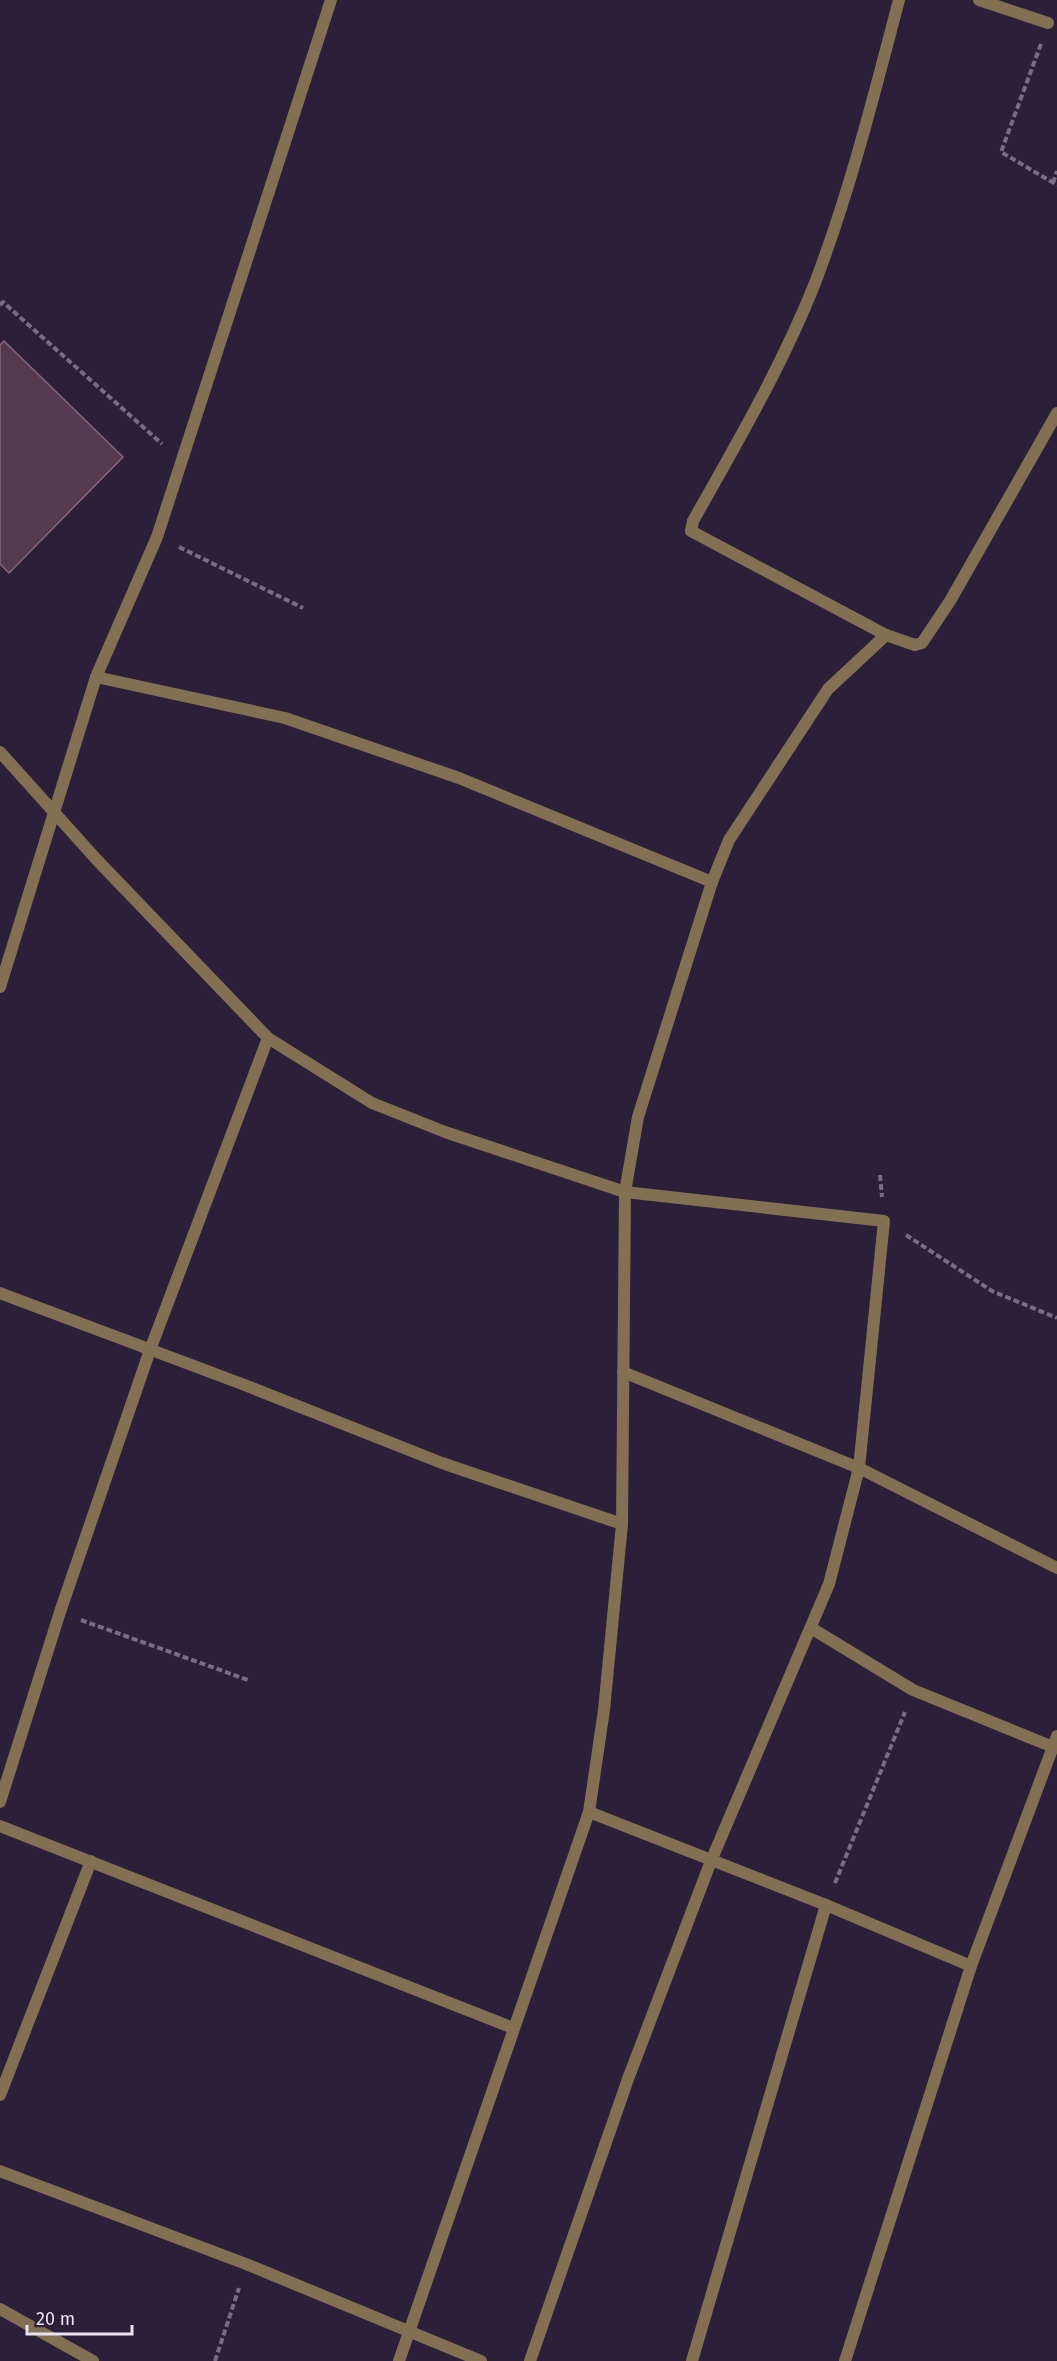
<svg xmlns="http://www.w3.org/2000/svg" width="1057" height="2361" viewBox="0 0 1057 2361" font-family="'Fira Sans',sans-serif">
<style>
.building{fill:#553a4f;stroke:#85677e;stroke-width:1.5}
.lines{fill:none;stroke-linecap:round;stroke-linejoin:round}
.path{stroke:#786d84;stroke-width:4;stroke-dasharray:6 3;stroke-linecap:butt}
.street{stroke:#836f51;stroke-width:12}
</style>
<rect width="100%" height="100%" fill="#2c1f39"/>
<!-- building -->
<polygon class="building" points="4,341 123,457 9,573 0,564 0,345"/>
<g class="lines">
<!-- path -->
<g class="path">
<polyline points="1041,44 1001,152 1057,185"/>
<polyline points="1053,183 1057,171"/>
<polyline points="0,305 3,302 162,444"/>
<polyline points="179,547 303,608"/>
<polyline points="880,1175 882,1197"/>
<polyline points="906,1235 992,1291 1057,1318"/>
<polyline points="81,1620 248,1680"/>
<polyline points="835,1883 905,1712"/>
<polyline points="215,2361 239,2288"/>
</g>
<!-- street -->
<g class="street">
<path d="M 899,0 C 874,95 850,191 815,283 C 782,366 737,443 693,521 L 691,531 L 886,635 L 915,645 L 922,643 L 950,601 L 1057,413"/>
<polyline points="979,0 1048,23"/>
<polyline points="96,677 157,537 331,0"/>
<polyline points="0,752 97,860 268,1038 372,1103 445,1132 625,1192 884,1221 859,1468 829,1584 711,1861 628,2079 530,2361"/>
<polyline points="712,882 729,840 828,689 886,635"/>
<polyline points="0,987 96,677 285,718 459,778 712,882 638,1117 625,1192 622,1524 604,1710 589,1812 399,2361"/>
<polyline points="0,1293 242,1384 442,1463 622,1524"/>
<polyline points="623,1372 859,1468 1057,1568"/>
<polyline points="811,1628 913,1690 1053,1747"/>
<polyline points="0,1802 60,1612 150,1350 268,1038"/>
<polyline points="589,1812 826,1905 971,1966"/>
<polyline points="0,1826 513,2028"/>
<polyline points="0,2095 91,1861"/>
<polyline points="0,2171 246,2264 481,2361"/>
<polyline points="0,2309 93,2361"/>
<polyline points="692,2361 826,1905"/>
<polyline points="845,2361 971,1966 1057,1736"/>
</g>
</g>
<!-- scale -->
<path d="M27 2325v9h105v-9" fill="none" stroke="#e9e2f3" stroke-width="3"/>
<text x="36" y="2325" font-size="18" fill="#e9e2f3" stroke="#2c1f39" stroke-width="4.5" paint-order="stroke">20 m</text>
</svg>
